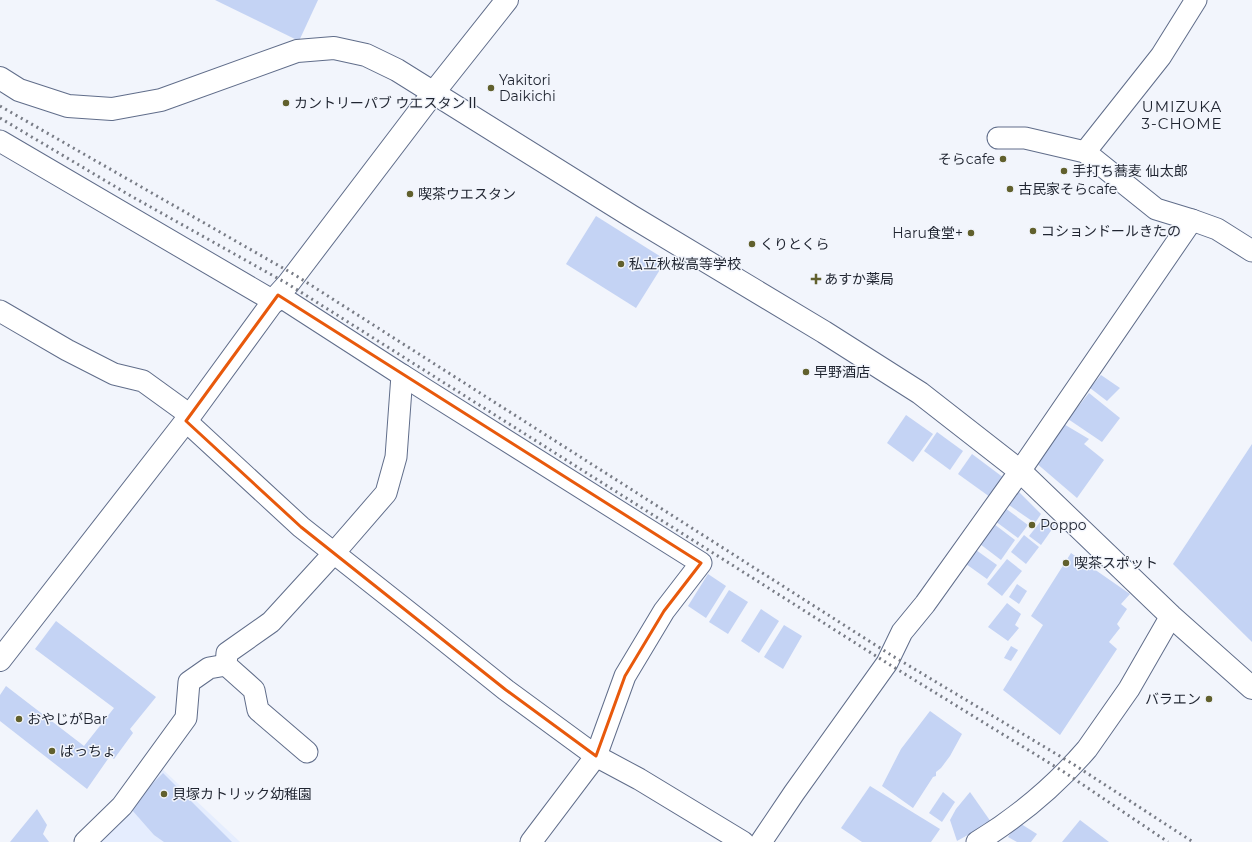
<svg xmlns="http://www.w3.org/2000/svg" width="1252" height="842" viewBox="0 0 1252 842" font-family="Montserrat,'Noto Sans JP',sans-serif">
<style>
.built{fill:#e5edfe}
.building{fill:#c4d3f4}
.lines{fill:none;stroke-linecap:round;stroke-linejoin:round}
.street-casing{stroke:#606d8a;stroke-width:23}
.secondary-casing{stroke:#606d8a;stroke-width:24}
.street{stroke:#fff;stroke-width:21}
.secondary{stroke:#fff;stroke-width:22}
.rail{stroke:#787c86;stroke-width:3;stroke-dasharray:2 4;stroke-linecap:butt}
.marked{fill:none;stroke:#e8590c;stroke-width:3;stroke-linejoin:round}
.poi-dot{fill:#61602d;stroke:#f2f5fc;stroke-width:1.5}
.labels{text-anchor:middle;stroke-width:3;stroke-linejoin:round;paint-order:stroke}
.poi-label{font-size:14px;fill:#1f2430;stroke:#f2f5fc;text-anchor:start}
.neighbourhood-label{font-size:15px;letter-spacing:1px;fill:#1f2430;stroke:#f2f5fc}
</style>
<rect width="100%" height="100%" fill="#f2f5fc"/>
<!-- built -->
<polygon class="built" points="160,767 240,842 101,842"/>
<!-- building -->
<g class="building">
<polygon points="215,0 318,0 299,41"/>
<polygon points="596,216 666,260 636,308 566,264"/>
<polygon points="1101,375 1120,388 1107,401 1090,388"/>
<polygon points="1089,393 1120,418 1102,442 1068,419"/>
<polygon points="906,415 933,434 913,462 887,443"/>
<polygon points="1062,423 1089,439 1084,444 1104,460 1077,498 1035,462"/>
<polygon points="937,432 963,451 950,470 924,451"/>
<polygon points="1252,444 1252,642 1173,564"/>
<polygon points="972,454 1004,478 990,497 958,474"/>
<polygon points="1017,490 1041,514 1035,523 1006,503"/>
<polygon points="1005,508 1028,525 1018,538 995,521"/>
<polygon points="1044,517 1055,525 1041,545 1029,536"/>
<polygon points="994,524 1015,540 1001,560 980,544"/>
<polygon points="1024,535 1039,547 1026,564 1011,552"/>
<polygon points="976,550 997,565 987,579 966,564"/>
<polygon points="1071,553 1130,594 1121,604 1127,609 1117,624 1120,628 1109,642 1117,649 1060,735 1003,690 1043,625 1031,616"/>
<polygon points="1007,559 1022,571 1002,596 987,584"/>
<polygon points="708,574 726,586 706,618 688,606"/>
<polygon points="1017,584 1027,591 1019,604 1009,597"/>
<polygon points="729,590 748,602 728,634 709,622"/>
<polygon points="1007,603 1021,614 1015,625 1019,628 1008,641 988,627"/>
<polygon points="761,609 779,621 759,653 741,641"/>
<polygon points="56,621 156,697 130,729 133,733 114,759 110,756 87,789 0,721 0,695 6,686 84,746 114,708 35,649"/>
<polygon points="784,625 802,636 783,669 764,657"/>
<polygon points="1011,646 1018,650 1011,661 1004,658"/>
<polygon points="930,711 962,734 950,756 941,768 936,772 936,776 933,777 913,808 882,786 901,749"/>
<polygon points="163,773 232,842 164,842 154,835 132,810 132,804"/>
<polygon points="870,786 940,829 931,842 862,842 841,828"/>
<polygon points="943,792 955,802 942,822 929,813"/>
<polygon points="970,792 991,822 957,841 950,820 956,809"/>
<polygon points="37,809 47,825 43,834 49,842 10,842"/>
<polygon points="1080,820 1109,842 1062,842"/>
<polygon points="1018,822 1037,834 1031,842 1017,842 1008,837"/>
</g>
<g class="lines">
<defs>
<g id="street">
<polyline points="998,138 1025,138 1085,152 1156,209 1192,220 1217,229 1252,251"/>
<polyline points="0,141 275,302"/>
<polyline points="1085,152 1161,56 1196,0"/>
<polyline points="278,295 402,375 396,457 386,493 334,553 271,622 227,653 226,665 254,690 258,710 307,752"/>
<polyline points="0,311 67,350 114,374 143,381 190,415"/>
<polyline points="402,375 701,563 664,611 625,676 596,756 531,842"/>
<polyline points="186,421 301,527 425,625 506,690 596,756 639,779 743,842"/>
<polyline points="85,842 122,806 186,718 189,682 209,668 226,665"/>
<polyline points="761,842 794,793 887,663 902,632 925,604 1020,471 1192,220"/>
<path d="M 977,842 C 1018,817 1056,785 1087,749 L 1129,689 L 1171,616"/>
</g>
<g id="secondary">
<polyline points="0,78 19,90 68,106 112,109 161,100 297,51 334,48 366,55 397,70 631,216 824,332 920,393 1020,471 1171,616 1252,688"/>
<polyline points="0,660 186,421 278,295 288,284 434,92 507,0"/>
</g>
</defs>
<!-- street casing -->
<use href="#street" class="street-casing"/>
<!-- secondary casing -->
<use href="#secondary" class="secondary-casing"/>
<!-- street -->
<use href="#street" class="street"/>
<!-- secondary -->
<use href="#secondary" class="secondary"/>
<!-- rail -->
<g class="rail">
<polyline points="0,106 295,275 891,655 1073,764 1193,842"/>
<polyline points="0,118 131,196 288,284 887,663 1064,772 1168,842"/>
</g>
</g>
<!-- marked area -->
<path class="marked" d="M 278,295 L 701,563 L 664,611 L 625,676 L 596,756 L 506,690 L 301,527 L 186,421 Z"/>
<!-- markers -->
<g class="poi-dot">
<circle cx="491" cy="88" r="4"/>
<circle cx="286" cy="103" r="4"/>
<circle cx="1003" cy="159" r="4"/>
<circle cx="1064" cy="171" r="4"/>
<circle cx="1010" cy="189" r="4"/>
<circle cx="410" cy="194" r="4"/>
<circle cx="1033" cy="231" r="4"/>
<circle cx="971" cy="233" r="4"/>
<circle cx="752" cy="244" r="4"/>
<circle cx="621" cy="264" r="4"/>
<path d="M814 273h4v4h4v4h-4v4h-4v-4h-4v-4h4z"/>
<circle cx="806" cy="372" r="4"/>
<circle cx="1032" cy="525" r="4"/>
<circle cx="1066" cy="563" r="4"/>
<circle cx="1209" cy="699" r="4"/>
<circle cx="19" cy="719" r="4"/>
<circle cx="52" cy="751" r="4"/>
<circle cx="164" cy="794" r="4"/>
</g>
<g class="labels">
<!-- poi labels -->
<g class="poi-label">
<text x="499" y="85">Yakitori<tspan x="499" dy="16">Daikichi</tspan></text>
<text x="294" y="108">カントリーパブ ウエスタンⅡ</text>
<text x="995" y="164" text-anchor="end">そらcafe</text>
<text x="1072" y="176">手打ち蕎麦 仙太郎</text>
<text x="1018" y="194">古民家そらcafe</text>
<text x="418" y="199">喫茶ウエスタン</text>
<text x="1041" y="236">コションドールきたの</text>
<text x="963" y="238" text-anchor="end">Haru食堂+</text>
<text x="760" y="249">くりとくら</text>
<text x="629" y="269">私立秋桜高等学校</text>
<text x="824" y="284">あすか薬局</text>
<text x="814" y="377">早野酒店</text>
<text x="1040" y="530">Poppo</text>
<text x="1074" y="568">喫茶スポット</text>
<text x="1201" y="704" text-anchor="end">バラエン</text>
<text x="27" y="724">おやじがBar</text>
<text x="60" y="756">ばっちょ</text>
<text x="172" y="799">貝塚カトリック幼稚園</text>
</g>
<!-- neighbourhood labels -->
<g class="neighbourhood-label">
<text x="1182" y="112">UMIZUKA<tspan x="1182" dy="17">3-CHOME</tspan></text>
</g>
</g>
</svg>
